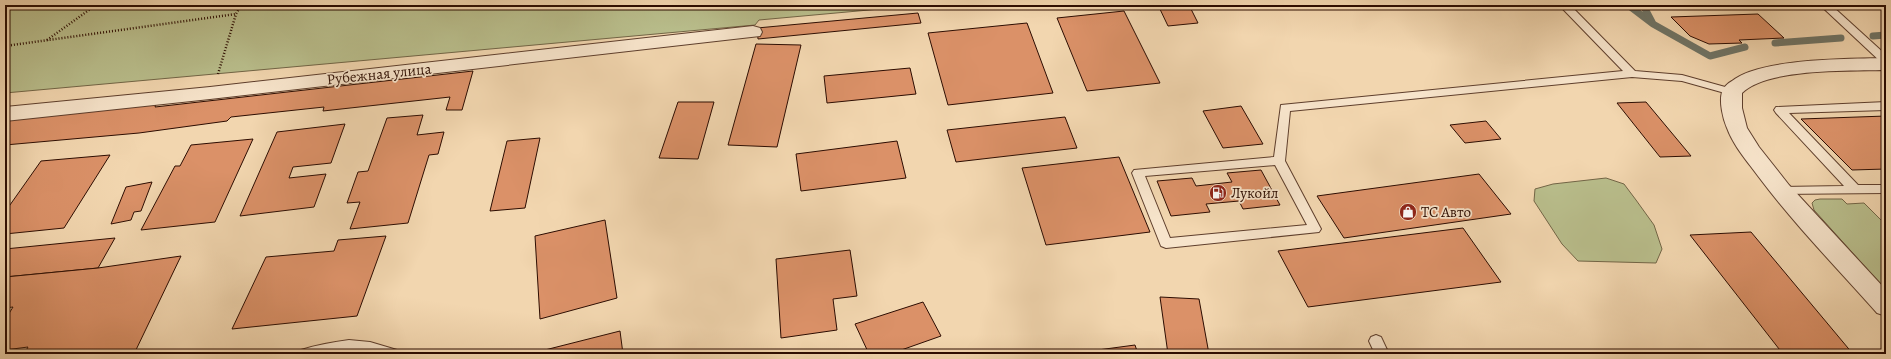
<svg xmlns="http://www.w3.org/2000/svg" width="1891" height="359" viewBox="0 0 1891 359" font-family="Alegreya,serif">
<style>
.green{fill:#b9be8c;stroke:#726546}
.lines{fill:none;stroke-linecap:round;stroke-linejoin:round}
.stream{stroke:#6f7466;stroke-width:7}
.building{fill:#db9168;stroke:#2c0c01}
.service-casing{stroke:#5e3e2c;stroke-width:2}
.minor-casing{stroke:#5e3e2c;stroke-width:2}
.tertiary-casing{stroke:#5e3e2c;stroke-width:2}
.path{stroke:#2c0c01;stroke-width:2.5;stroke-dasharray:1 2;stroke-linecap:butt}
.service{fill:#f7e4cb;fill-rule:evenodd}
.minor{fill:#f7e4cb;fill-rule:evenodd}
.tertiary{fill:#f7e4cb;fill-rule:evenodd}
.labels{text-anchor:middle;stroke-width:3.5;stroke-linejoin:round;paint-order:stroke}
.street-label{font-size:15px;fill:#2c0c01;stroke:#f7e4cb}
.poi-label{font-size:15px;fill:#2c0c01;stroke:#f7e4cb;text-anchor:start}
</style>
<rect width="100%" height="100%" fill="#f2d6af"/>
<filter id="stains"><feTurbulence type="fractalNoise" baseFrequency=".005" numOctaves="4"/><feColorMatrix values="0 0 0 0 .2 0 0 0 0 .09 0 0 0 0 .02 0 0 0 .5 -.17"/></filter>
<radialGradient id="worn" r=".72"><stop offset=".6" stop-color="#630" stop-opacity="0"/><stop offset="1" stop-color="#630" stop-opacity=".3"/></radialGradient>
<!-- green -->
<g class="green">
<polygon points="5,5 924,5 759,20 755,25 5,93"/>
<polygon points="1606,178 1624,184 1636,200 1654,225 1662,249 1656,263 1578,261 1562,244 1534,201 1535,189 1553,184"/>
<polygon points="1820,199 1842,199 1847,204 1864,203 1886,225 1886,290 1814,210 1812,203 1815,200"/>
</g>
<g class="lines">
<!-- stream -->
<g class="stream">
<polyline points="1628,5 1653,24 1710,56 1745,47"/>
<polyline points="1643,5 1652,22"/>
<polyline points="1873,36 1886,35"/>
<polyline points="1775,43 1841,38"/>
</g>
</g>
<!-- building -->
<g class="building">
<polygon points="1158,5 1189,5 1198,23 1168,26"/>
<polygon points="1124,11 1160,83 1087,91 1057,18"/>
<polygon points="918,13 921,23 758,39 757,28"/>
<polygon points="1758,14 1784,38 1739,40 1742,43 1709,44 1690,36 1671,17"/>
<polygon points="1027,23 1053,93 948,105 928,33"/>
<polygon points="756,44 801,45 777,147 728,145"/>
<polygon points="910,68 916,94 827,103 824,76"/>
<polygon points="473,71 462,110 446,110 450,97 323,111 324,107 231,117 227,121 139,133 5,145 5,119 156,104 155,107"/>
<polygon points="678,102 714,102 698,159 659,158"/>
<polygon points="1646,102 1691,156 1660,157 1617,103"/>
<polygon points="1241,106 1263,144 1223,148 1203,111"/>
<polygon points="423,115 417,135 444,132 438,154 429,155 408,223 350,229 360,202 347,203 358,172 368,171 387,118"/>
<polygon points="1886,116 1886,169 1852,170 1801,119"/>
<polygon points="1065,117 1077,148 956,162 947,130"/>
<polygon points="1486,121 1501,139 1465,143 1450,125"/>
<polygon points="345,124 331,163 293,167 289,178 326,174 314,207 240,216 277,132"/>
<polygon points="540,138 525,208 490,211 507,141"/>
<polygon points="253,139 215,222 141,230 175,166 180,166 191,145"/>
<polygon points="897,141 906,178 801,191 796,154"/>
<polygon points="110,155 64,228 5,234 5,212 41,161"/>
<polygon points="1119,157 1150,232 1046,245 1022,168"/>
<polygon points="1261,170 1280,205 1243,209 1239,201 1206,204 1210,212 1171,216 1157,181 1192,178 1196,186 1232,182 1227,173"/>
<polygon points="1479,174 1511,214 1344,238 1317,196"/>
<polygon points="152,182 141,211 134,212 131,220 111,224 126,187"/>
<polygon points="605,220 617,298 540,319 535,236"/>
<polygon points="1463,228 1501,282 1308,307 1278,251"/>
<polygon points="1751,232 1853,354 1783,354 1690,235"/>
<polygon points="386,236 357,316 232,329 266,257 334,251 338,240"/>
<polygon points="115,238 98,268 5,277 5,249"/>
<polygon points="850,250 857,296 833,299 837,330 781,338 776,259"/>
<polygon points="181,256 134,354 24,354 28,347 5,350 5,320 13,307 5,308 5,277 98,268"/>
<polygon points="1160,297 1199,299 1209,354 1168,354"/>
<polygon points="923,302 941,336 890,354 869,354 855,324"/>
<polygon points="620,331 623,354 533,354 533,353"/>
<polygon points="1135,345 1138,354 1068,354"/>
</g>
<g class="lines">
<defs>
<g id="service">
<path d="M 1559,5 L 1570,5 L 1635,71 L 1682,75 L 1736,90 L 1737,92 L 1732,95 L 1682,81 L 1632,77 L 1290,111 L 1285,161 L 1321,229 L 1319,232 L 1166,248 L 1161,246 L 1132,173 L 1134,170 L 1274,157 L 1281,105 L 1623,71 ZM 1275,165 L 1307,225 L 1170,238 L 1145,176 Z"/>
<polygon points="1820,5 1831,5 1886,55 1886,64 1882,63"/>
<polygon points="1886,102 1886,110 1789,113 1858,185 1886,185 1886,193 1777,194 1775,191 1777,188 1781,187 1844,186 1776,113 1774,110 1776,107"/>
<polygon points="1376,335 1381,337 1389,354 1375,354 1369,341 1371,337"/>
<path d="M 349,340 L 370,342 L 397,350 L 399,354 L 349,352 L 330,354 L 299,354 L 301,350 C 317,345 333,342 349,340 Z"/>
</g>
<polygon id="minor" points="753,26 760,28 762,32 760,36 210,99 5,121 5,107 210,87"/>
<path id="tertiary" d="M 1886,58 L 1886,70 C 1851,71 1767,68 1742,93 L 1742,108 L 1747,128 L 1759,147 L 1789,185 L 1886,290 L 1886,316 L 1877,313 C 1837,268 1794,224 1758,176 C 1747,161 1733,145 1727,128 C 1723,119 1719,102 1722,92 C 1723,88 1728,83 1732,81 C 1760,58 1849,59 1886,58 Z"/>
</defs>
<!-- service casing -->
<use href="#service" class="service-casing"/>
<!-- minor casing -->
<use href="#minor" class="minor-casing"/>
<!-- tertiary casing -->
<use href="#tertiary" class="tertiary-casing"/>
<!-- path -->
<g class="path">
<polyline points="607,7 608,5"/>
<polyline points="47,40 96,5"/>
<polyline points="5,46 236,14"/>
<polyline points="218,74 236,14 241,5"/>
</g>
<!-- service -->
<use href="#service" class="service"/>
<!-- minor -->
<use href="#minor" class="minor"/>
<!-- tertiary -->
<use href="#tertiary" class="tertiary"/>
</g>
<!-- icons -->
<defs>
<symbol id="fuel-disc" viewBox="-11 -11 22 22"><circle r="9.5" fill="#8f2418" stroke="#f7e4cb"/><path d="M-5.5-6h7V0h2V4h1.3V-2.5L3-4.5l.8-.8L6-3V5H2.5V1h-1V6h-7ZM-4.2-4.7v3.2H.2V-4.7Z" fill="#fff"/></symbol>
<symbol id="shop-disc" viewBox="-11 -11 22 22"><circle r="9.5" fill="#8f2418" stroke="#f7e4cb"/><path d="M-5-2.5h2.3a2.7 3.5 0 0 1 5.4 0H5L5.5 6h-11ZM-1.5-2.5h3a1.5 2.3 0 0 0-3 0Z" fill="#fff"/></symbol>
</defs>
<g fill-rule="evenodd">
<use href="#fuel-disc" x="1208" y="183" width="20" height="20"/>
<use href="#shop-disc" x="1398" y="202" width="20" height="20"/>
</g>
<g class="labels">
<!-- street labels -->
<g class="street-label">
<text transform="translate(379 74) rotate(-6)" y="5">Рубежная улица</text>
</g>
<!-- poi labels -->
<g class="poi-label">
<text x="1231" y="198">Лукойл</text>
<text x="1421" y="217">ТС Авто</text>
</g>
</g>
<!-- margin -->
<rect width="1891" height="359" fill="none" stroke="#f2d6af" stroke-width="20"/>
<rect x="6" y="6" width="1879" height="347" fill="none" stroke="#2c0c01" stroke-width="2"/>
<rect x="10" y="10" width="1871" height="339" fill="none" stroke="#2c0c01"/>
<rect width="100%" height="100%" filter="url(#stains)"/>
<rect width="100%" height="100%" fill="url(#worn)"/>
</svg>
